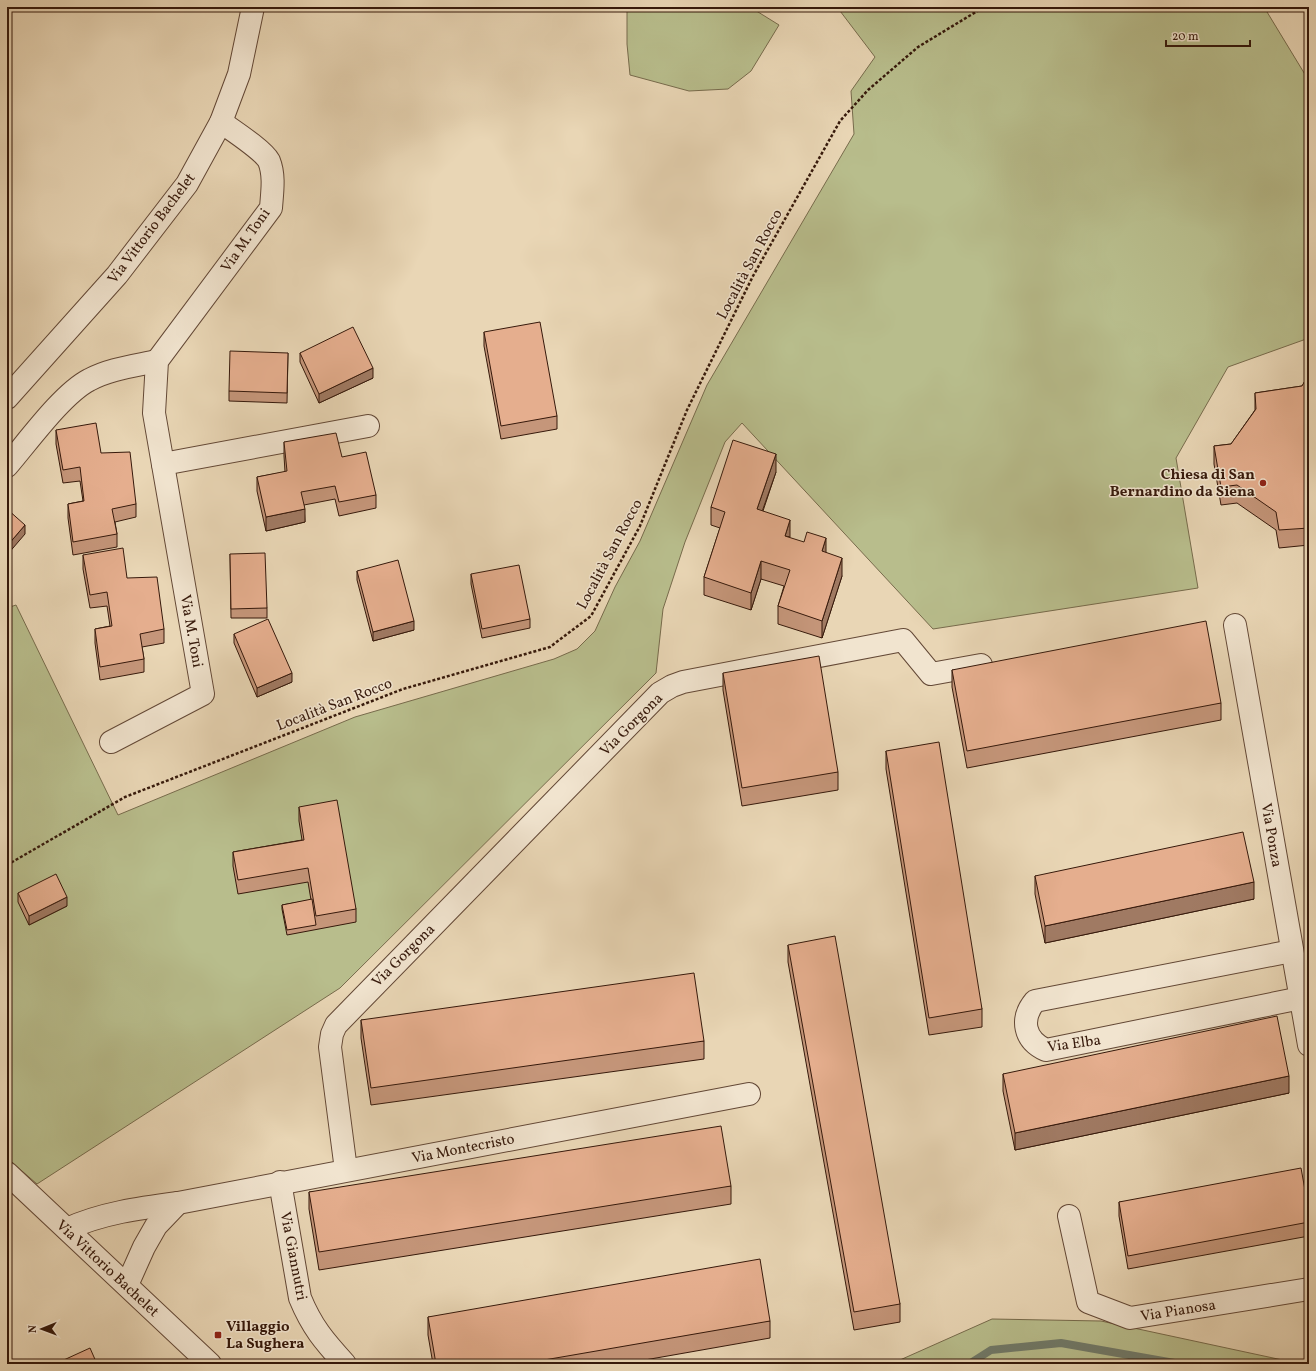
<svg xmlns="http://www.w3.org/2000/svg" width="1316" height="1371" viewBox="0 0 1316 1371" font-family="Vollkorn,serif">
<style>
.green{fill:#b8bd8c;stroke:#776b4c}
.lines{fill:none;stroke-linecap:round;stroke-linejoin:round}
.stream{stroke:#717a69;stroke-width:8}
.minor-casing{stroke:#634836;stroke-width:24}
.tertiary-casing{stroke:#634836;stroke-width:24}
.path{stroke:#36190b;stroke-width:2.5;stroke-dasharray:3 2;stroke-linecap:butt}
.minor{stroke:#f1e4cf;stroke-width:22}
.tertiary{stroke:#f1e4cf;stroke-width:22}
.wall{fill:#c5967a;stroke:#36190b}
.shaded-wall{fill:#a07a63;stroke:#36190b}
.building{fill:#e5ae8e;stroke:#36190b}
.poi-dot{fill:#8f2418;stroke:#f1e4cf;stroke-width:1.5}
.labels{text-anchor:middle;stroke-width:3;stroke-linejoin:round;paint-order:stroke}
.street-label{font-size:15px;fill:#36190b;stroke:#f1e4cf}
.poi-label{font-size:15px;font-weight:bold;fill:#36190b;stroke:#f1e4cf;text-anchor:end}
</style>
<rect width="100%" height="100%" fill="#e9d6b5"/>
<filter id="stains"><feTurbulence type="fractalNoise" baseFrequency=".005" numOctaves="4"/><feColorMatrix values="0 0 0 0 .2 0 0 0 0 .09 0 0 0 0 .02 0 0 0 .5 -.17"/></filter>
<radialGradient id="worn" r=".72"><stop offset=".6" stop-color="#630" stop-opacity="0"/><stop offset="1" stop-color="#630" stop-opacity=".3"/></radialGradient>
<!-- green -->
<g class="green">
<polygon points="627,7 750,7 779,25 751,71 728,89 689,91 630,75 627,44"/>
<polygon points="837,7 1264,7 1309,81 1309,338 1228,367 1176,458 1198,588 933,629 742,423 725,442 685,542 663,609 656,673 340,988 37,1184 7,1158 7,608 16,605 118,815 355,717 554,659 577,649 595,631 615,587 640,541 707,385 854,134 851,91 875,57"/>
<polygon points="992,1319 1101,1321 1301,1364 891,1364"/>
</g>
<g class="lines">
<!-- stream -->
<polyline class="stream" points="969,1364 991,1350 1061,1343 1180,1364"/>
<defs>
<g id="minor">
<polyline points="163,464 368,426"/>
<path d="M 7,466 C 27,443 62,394 89,380 C 109,369 134,366 157,361"/>
<polyline points="1235,625 1309,1045"/>
<path d="M 111,742 L 203,694 L 154,413 L 157,361 L 271,208 C 272,193 275,176 269,161 C 263,150 232,130 221,122"/>
<path d="M 1292,951 L 1035,1001 C 1020,1019 1024,1040 1046,1050 L 1301,998"/>
<polyline points="346,1170 330,1047 332,1034 336,1025 660,693 672,686 683,682 903,640 931,674 981,665"/>
<path d="M 280,1182 L 300,1298 C 312,1327 324,1341 345,1364"/>
<polyline points="1069,1216 1088,1302 1130,1318 1309,1289"/>
<path d="M 67,1229 C 102,1213 140,1208 178,1203 L 749,1094"/>
<polyline points="127,1285 144,1247 156,1226 178,1203"/>
</g>
<g id="tertiary">
<polyline points="7,398 117,275 187,184 221,122 239,74 253,7"/>
<polyline points="7,1173 210,1364"/>
</g>
</defs>
<!-- minor casing -->
<use href="#minor" class="minor-casing"/>
<!-- tertiary casing -->
<use href="#tertiary" class="tertiary-casing"/>
<!-- path -->
<polyline class="path" points="7,865 125,797 403,689 550,647 591,616 640,526 687,410 753,276 840,121 868,90 918,47 984,7"/>
<!-- minor -->
<use href="#minor" class="minor"/>
<!-- tertiary -->
<use href="#tertiary" class="tertiary"/>
</g>
<!-- wall -->
<g class="wall">
<polygon points="484,332 557,416 557,429 501,439 484,346"/>
<polygon points="288,353 287,403 229,401 229,391"/>
<polygon points="300,353 373,378 319,403 300,362"/>
<polygon points="1309,374 1309,545 1279,548 1276,530 1237,503 1221,505 1214,464 1214,446 1231,444 1255,410 1255,393 1302,386"/>
<polygon points="56,430 101,453 136,504 136,517 115,522 117,534 117,547 73,555 68,518 68,504 83,501 80,481 63,483 56,444"/>
<polygon points="284,442 342,457 376,495 376,508 339,516 335,499 304,505 305,522 266,531 257,491 257,477 285,472 284,456"/>
<polygon points="776,472 763,511 790,538 826,553 842,576 822,638 778,624 778,606 784,586 761,579 751,610 704,595 704,577 720,528 711,525 711,507"/>
<polygon points="230,554 267,608 267,618 231,618"/>
<polygon points="83,555 127,578 164,629 164,643 142,647 144,659 144,672 100,680 95,643 95,629 110,626 107,606 90,608 83,569"/>
<polygon points="357,571 414,630 373,641 357,580"/>
<polygon points="471,574 530,619 530,628 482,638 471,584"/>
<polygon points="234,634 292,682 257,697 234,643"/>
<polygon points="952,670 1221,703 1221,720 967,768 952,687"/>
<polygon points="723,673 838,772 838,790 742,806 723,690"/>
<polygon points="886,751 982,1009 982,1027 929,1035 886,769"/>
<polygon points="299,807 356,909 356,922 287,935 282,909 282,905 311,900 308,882 238,894 233,866 233,852 302,840 299,821"/>
<polygon points="1035,876 1254,899 1045,943 1035,894"/>
<polygon points="18,893 67,906 29,925 18,902"/>
<polygon points="788,945 900,1304 900,1322 854,1330 788,962"/>
<polygon points="361,1020 704,1041 704,1059 371,1105 361,1038"/>
<polygon points="1003,1074 1289,1093 1015,1150 1003,1091"/>
<polygon points="731,1186 731,1204 319,1270 309,1209 309,1192"/>
<polygon points="1119,1202 1309,1212 1309,1236 1128,1269 1119,1216"/>
<polygon points="428,1317 770,1321 770,1338 622,1364 433,1364 428,1335"/>
</g>
<!-- shaded-wall -->
<g class="shaded-wall">
<polygon points="373,368 373,378 319,403 319,394"/>
<polygon points="776,454 776,472 757,526 757,509"/>
<polygon points="305,509 305,522 266,531 266,517"/>
<polygon points="790,520 790,537 785,536"/>
<polygon points="25,525 25,534 7,555 7,546"/>
<polygon points="826,538 826,556 822,551"/>
<polygon points="842,558 842,576 822,638 822,621"/>
<polygon points="761,561 761,579 751,610 751,593"/>
<polygon points="414,621 414,630 373,641 373,632"/>
<polygon points="292,673 292,682 257,697 257,688"/>
<polygon points="10,743 10,752 7,756 7,746"/>
<polygon points="1254,882 1254,899 1045,943 1045,926"/>
<polygon points="67,897 67,906 29,925 29,916"/>
<polygon points="1289,1076 1289,1093 1015,1150 1015,1133"/>
</g>
<!-- building -->
<g class="building">
<polygon points="540,322 557,416 501,426 484,332"/>
<polygon points="353,327 373,368 319,394 300,353"/>
<polygon points="230,351 288,353 287,393 229,391"/>
<polygon points="1309,374 1309,528 1279,530 1276,512 1237,485 1221,487 1214,446 1231,444 1256,409 1255,393 1302,386"/>
<polygon points="96,423 101,453 130,452 136,504 112,509 117,534 73,542 68,504 84,501 80,467 63,470 56,430"/>
<polygon points="336,433 342,457 366,452 376,495 339,502 335,486 301,492 305,509 266,517 257,477 287,471 284,442"/>
<polygon points="733,440 776,454 757,509 790,520 785,536 804,542 807,532 826,538 822,551 842,558 822,621 778,606 790,570 761,561 751,593 704,577 725,512 711,507"/>
<polygon points="7,509 25,525 7,546"/>
<polygon points="123,548 127,578 157,577 164,629 140,634 144,659 100,667 95,629 112,626 107,592 90,595 83,555"/>
<polygon points="265,553 267,608 231,609 230,554"/>
<polygon points="398,560 414,621 373,632 357,571"/>
<polygon points="519,565 530,619 482,629 471,574"/>
<polygon points="268,619 292,673 257,688 234,634"/>
<polygon points="1206,621 1221,703 967,751 952,670"/>
<polygon points="819,656 838,772 742,788 723,673"/>
<polygon points="7,740 10,743 7,746"/>
<polygon points="939,742 982,1009 929,1018 886,751"/>
<polygon points="337,800 356,909 316,916 308,868 238,880 233,852 304,840 299,807"/>
<polygon points="1243,832 1254,882 1045,926 1035,876"/>
<polygon points="56,874 67,897 29,916 18,893"/>
<polygon points="312,899 316,925 287,930 282,905"/>
<polygon points="835,936 900,1304 854,1312 788,945"/>
<polygon points="694,973 704,1041 371,1088 361,1020"/>
<polygon points="1277,1016 1289,1076 1015,1133 1003,1074"/>
<polygon points="721,1126 731,1186 319,1252 309,1192"/>
<polygon points="1301,1168 1309,1212 1309,1222 1128,1256 1119,1202"/>
<polygon points="760,1259 770,1321 521,1364 436,1364 428,1317"/>
<polygon points="90,1348 97,1364 55,1364"/>
</g>
<!-- markers -->
<g class="poi-dot">
<circle cx="1263" cy="483" r="4"/>
<rect x="214" y="1331" width="8" height="8" rx="2"/>
</g>
<g class="labels">
<!-- street labels -->
<g class="street-label">
<text transform="translate(151 228) rotate(-53)" y="5">Via Vittorio Bachelet</text>
<text transform="translate(245 240) rotate(-55)" y="5">Via M. Toni</text>
<text transform="translate(749 264) rotate(-62)" y="5">Località San Rocco</text>
<text transform="translate(609 554) rotate(-62)" y="5">Località San Rocco</text>
<text transform="translate(192 631) rotate(80)" y="5">Via M. Toni</text>
<text transform="translate(334 704) rotate(-21)" y="5">Località San Rocco</text>
<text transform="translate(631 724) rotate(-45)" y="5">Via Gorgona</text>
<text transform="translate(1272 835) rotate(80)" y="5">Via Ponza</text>
<text transform="translate(403 955) rotate(-45)" y="5">Via Gorgona</text>
<text transform="translate(1074 1043) rotate(-8)" y="5">Via Elba</text>
<text transform="translate(463 1148) rotate(-11)" y="5">Via Montecristo</text>
<text transform="translate(294 1256) rotate(79)" y="5">Via Giannutri</text>
<text transform="translate(108 1268) rotate(43)" y="5">Via Vittorio Bachelet</text>
<text transform="translate(1178 1310) rotate(-9)" y="5">Via Pianosa</text>
</g>
<!-- poi labels -->
<g class="poi-label">
<text x="1255" y="479">Chiesa di San<tspan x="1255" dy="17">Bernardino da Siena</tspan></text>
<text x="226" y="1331" text-anchor="start">Villaggio<tspan x="226" dy="17">La Sughera</tspan></text>
</g>
</g>
<!-- margin -->
<rect width="1316" height="1371" fill="none" stroke="#e9d6b5" stroke-width="24"/>
<rect x="8" y="8" width="1300" height="1355" fill="none" stroke="#36190b" stroke-width="2"/>
<rect x="12" y="12" width="1292" height="1347" fill="none" stroke="#36190b"/>
<!-- north arrow -->
<g transform="translate(42 1329) rotate(269)" stroke="#f1e4cf" stroke-width="3" paint-order="stroke">
<path d="M0-3L7 15L0 10L-7 15Z" fill="#36190b"/>
<text y="-6" font-size="11" font-weight="bold" text-anchor="middle" fill="#36190b">N</text>
</g>
<!-- scale -->
<path d="M1166 40v6h84v-6" fill="none" stroke="#36190b" stroke-width="2"/>
<text x="1172" y="40" font-size="12" fill="#36190b" stroke="#f1e4cf" stroke-width="3" paint-order="stroke">20 m</text>
<rect width="100%" height="100%" filter="url(#stains)"/>
<rect width="100%" height="100%" fill="url(#worn)"/>
</svg>
